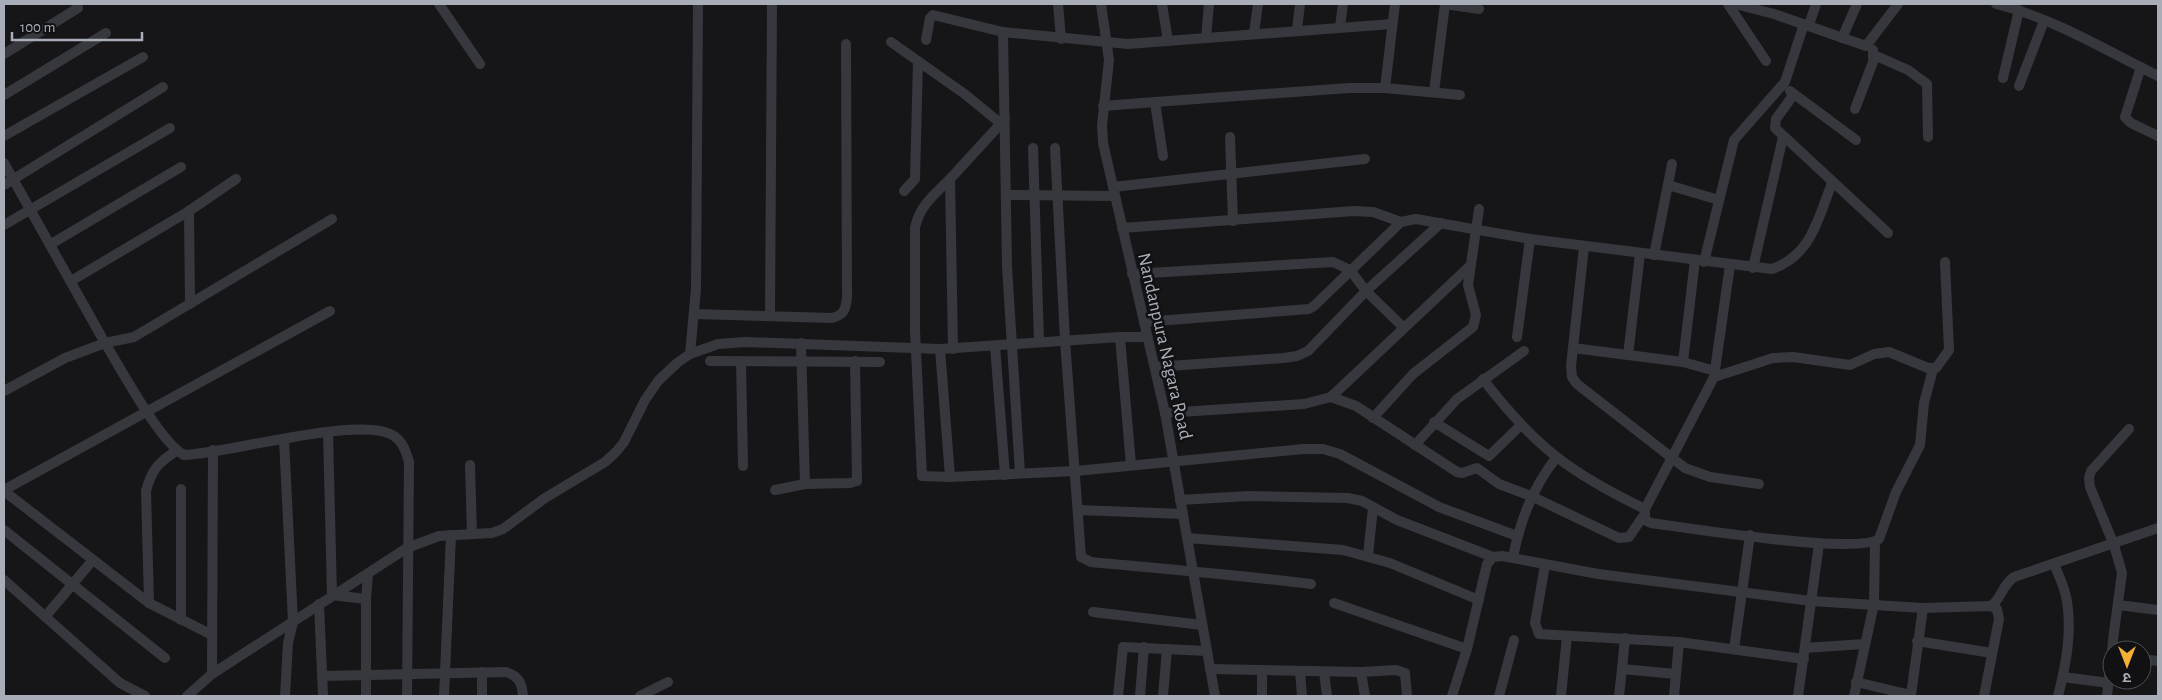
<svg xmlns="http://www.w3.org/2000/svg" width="2162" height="700" viewBox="0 0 2162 700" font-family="'Alegreya Sans','Noto Sans Devanagari',sans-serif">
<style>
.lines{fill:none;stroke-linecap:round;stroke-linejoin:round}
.minor{stroke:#37383d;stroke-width:10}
.labels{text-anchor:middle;stroke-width:5;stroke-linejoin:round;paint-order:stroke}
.street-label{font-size:19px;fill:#a8adb8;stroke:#111113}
</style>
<rect width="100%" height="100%" fill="#161618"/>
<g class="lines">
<!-- minor -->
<g class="minor">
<polyline points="439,4 480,64"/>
<polyline points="1058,4 1061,39"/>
<polyline points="1101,4 1109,60 1102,125 1103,143 1165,413 1215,696"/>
<polyline points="1162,4 1168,41"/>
<polyline points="1445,4 1479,9"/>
<polyline points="1728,4 1766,61"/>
<path d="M 1996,4 C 2053,18 2105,50 2158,76"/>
<polyline points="1739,5 1774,14 1866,46 1898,4"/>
<polyline points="1809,25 1816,4"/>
<polyline points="1340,27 1343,4"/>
<polyline points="1297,30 1300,4"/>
<polyline points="1254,33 1258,4"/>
<polyline points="1206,38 1209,4"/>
<polyline points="1842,38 1857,4"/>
<polyline points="926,40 930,18 933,15 1003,32"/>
<polyline points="891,42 966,95 1000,123"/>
<polyline points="4,54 78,8"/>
<polyline points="1874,55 1908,70 1927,84 1928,137"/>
<polyline points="2141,67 2125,117 2131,123 2158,136"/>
<polyline points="2003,78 2019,10"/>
<polyline points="2019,86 2044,21"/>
<polyline points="1385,88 1395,4"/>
<polyline points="1790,91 1856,140"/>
<polyline points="1434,92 1445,4"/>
<polyline points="1794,94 1776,119 1775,128 1888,233"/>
<polyline points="4,95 106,33"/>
<polyline points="1103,106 1155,102"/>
<polyline points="1855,109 1873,62 1873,50"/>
<polyline points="4,136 143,57"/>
<polyline points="1230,137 1233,221"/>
<polyline points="1033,148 1039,342"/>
<path d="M 1055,148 L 1065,340 L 1081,557 L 1091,562 C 1165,569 1238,575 1311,584"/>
<polyline points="1163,156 1155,102 1349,88 1385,88 1460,95"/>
<polyline points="4,163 105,343 65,358 4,391"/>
<path d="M 950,179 C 935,194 919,206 915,228 L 915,330 L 922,476 L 950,477 L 1076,471 L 1303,449 L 1323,449 L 1340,454 L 1439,507 L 1517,536"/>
<polyline points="4,185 163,87"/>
<polyline points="1668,185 1719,200"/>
<polyline points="1113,187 1365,159"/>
<polyline points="904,191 915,179 918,61"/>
<polyline points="1006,195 1115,196"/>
<polyline points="189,211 190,304"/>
<path d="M 332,219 L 134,337 L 105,343 C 121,369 160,442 184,455 C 226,454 363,414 394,436 C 403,442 406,452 409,462 L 407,696"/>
<polyline points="4,225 170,128"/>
<polyline points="1122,228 1354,211 1373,212 1401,222"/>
<polyline points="51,244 181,167"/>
<polyline points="1584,247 1571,366 1572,377 1577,384 1685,468 1710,477 1759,484"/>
<polyline points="1654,255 1672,164"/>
<polyline points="1704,262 1734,140 1785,82 1804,24"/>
<path d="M 1730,265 L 1714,377 L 1645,509 L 1645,520 L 1651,523 C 1688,528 1856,555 1879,539 L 1896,492 L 1920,445 L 1924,403 L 1933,369"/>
<polyline points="1753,268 1783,137"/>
<polyline points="1132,274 1333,262 1350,270 1366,291 1403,327"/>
<polyline points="71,281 189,211 236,179"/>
<path d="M 694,314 L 832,318 C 844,315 846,309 847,297 L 846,44"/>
<polyline points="770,316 772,4"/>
<path d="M 1144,322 L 1309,309 L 1314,306 L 1401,222 L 1416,219 L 1530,239 L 1772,269 C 1812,255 1818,218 1832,183"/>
<polyline points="1120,337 1131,465"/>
<polyline points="1517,337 1530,239"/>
<polyline points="801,343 805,484"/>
<polyline points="995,346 1005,475"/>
<polyline points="1573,348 1683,362 1715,371"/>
<polyline points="940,349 950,477"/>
<polyline points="953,349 950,179 1005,119"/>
<polyline points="690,354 696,289 698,6"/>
<polyline points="1628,355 1640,254"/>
<polyline points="710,361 880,362"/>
<polyline points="741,361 743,466"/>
<polyline points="1683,362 1695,260"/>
<polyline points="1155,367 1284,358 1297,356 1308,351 1366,291 1441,223"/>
<polyline points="1714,377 1773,358 1793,357 1850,365 1874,354 1889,352 1928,368 1936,368 1949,350 1945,262"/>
<path d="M 1483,379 C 1534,446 1570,473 1645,509"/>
<polyline points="1331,397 1470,266"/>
<polyline points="1165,413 1304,404 1331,397 1356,406 1457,472 1462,473 1477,468 1499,484 1531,496 1619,538 1629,537 1644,515"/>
<polyline points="1373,418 1413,374 1473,327 1476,315 1468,285 1479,209"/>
<polyline points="1434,422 1489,456 1520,426"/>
<polyline points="328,432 332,595 366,599 366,696"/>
<polyline points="284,439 293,622 288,643 285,696"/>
<polyline points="1415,445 1457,399 1524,351"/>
<polyline points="470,465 472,534"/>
<polyline points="1020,473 1007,266 1003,32 1128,44 1392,24"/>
<polyline points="181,489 181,620"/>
<polyline points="4,490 330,311"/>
<polyline points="775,490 805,484 850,483 857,481 855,361"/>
<polyline points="4,491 149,603 212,635"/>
<polyline points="1180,500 1248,496 1348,498 1362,501 1397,520 1493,557"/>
<polyline points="1078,510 1183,514"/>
<polyline points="4,530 165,658"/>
<polyline points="1187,538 1343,550 1390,563 1479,600"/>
<polyline points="1368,555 1373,508"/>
<path d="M 1513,557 C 1520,521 1533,487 1556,458"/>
<path d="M 2054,564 C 2059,576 2065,588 2067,601 C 2072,633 2066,665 2058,696"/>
<polyline points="1545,565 1535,623 1539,634 1679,642 1804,659"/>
<polyline points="4,580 120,683 145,696"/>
<polyline points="366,599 368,574"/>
<path d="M 149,603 L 146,491 C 152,469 158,463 176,451"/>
<polyline points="1334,603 1467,649"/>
<polyline points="319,604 323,696"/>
<polyline points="2118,605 2158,610"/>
<path d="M 1991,606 C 2002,598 2002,585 2014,577 L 2158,528"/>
<polyline points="1093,612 1202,625"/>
<polyline points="45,617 92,561"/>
<polyline points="1917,641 1992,653"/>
<polyline points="1805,648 1864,644"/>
<polyline points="1734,649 1750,535"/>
<polyline points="2142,659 2158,661"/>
<polyline points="1210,669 1361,672 1396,670 1405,673 1407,696"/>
<polyline points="1622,669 1625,638"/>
<polyline points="1300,671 1302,696"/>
<polyline points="1324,672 1327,696"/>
<polyline points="1361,672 1365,696"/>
<polyline points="212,674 213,450"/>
<path d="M 323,676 L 506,672 C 519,676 522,683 523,696"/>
<polyline points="2063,677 2109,683"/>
<polyline points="1856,682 1911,695 1923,608"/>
<polyline points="187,696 212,674 407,548 439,536 492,533 503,529 545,498 605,462 616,452 624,442 645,400 658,381 677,363 690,354 718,344 745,342 940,349 1120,337 1147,337"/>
<polyline points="444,696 451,535"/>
<polyline points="482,696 482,672"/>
<polyline points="640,696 668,682"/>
<polyline points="1118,696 1123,647 1207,651"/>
<polyline points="1140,696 1144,647"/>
<polyline points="1163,696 1167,649"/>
<polyline points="1262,696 1262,671"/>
<polyline points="1452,696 1467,649 1487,564 1493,557 1502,556 1598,574 1811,601 1923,608 1991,606 1997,609 1999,619 1984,696"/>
<polyline points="1499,696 1514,640"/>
<polyline points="1561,696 1567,636"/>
<polyline points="1619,696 1622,669 1676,674"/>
<polyline points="1674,696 1679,642"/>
<polyline points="1798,696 1819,544"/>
<polyline points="1854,696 1874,604 1875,542"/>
<polyline points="2107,696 2114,632 2122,573 2114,545 2090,487 2089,478 2091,471 2129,429"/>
</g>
</g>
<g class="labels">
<!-- street labels -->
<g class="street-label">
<text transform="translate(1166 346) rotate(77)" y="7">Nandanpura Nagara Road</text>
</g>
</g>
<!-- border -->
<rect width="2162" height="700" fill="none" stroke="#a8adb8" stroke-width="10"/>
<!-- north arrow -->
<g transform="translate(2127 665) rotate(180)"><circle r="24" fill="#111113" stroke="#4d4f55"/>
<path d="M0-4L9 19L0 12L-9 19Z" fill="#f2b134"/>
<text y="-8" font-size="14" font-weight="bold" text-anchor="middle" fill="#a8adb8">उ</text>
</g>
<!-- scale -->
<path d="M12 32v8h130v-8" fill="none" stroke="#a8adb8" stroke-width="2.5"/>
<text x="20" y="32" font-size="15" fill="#a8adb8" stroke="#111113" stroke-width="4" paint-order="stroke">100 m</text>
</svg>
